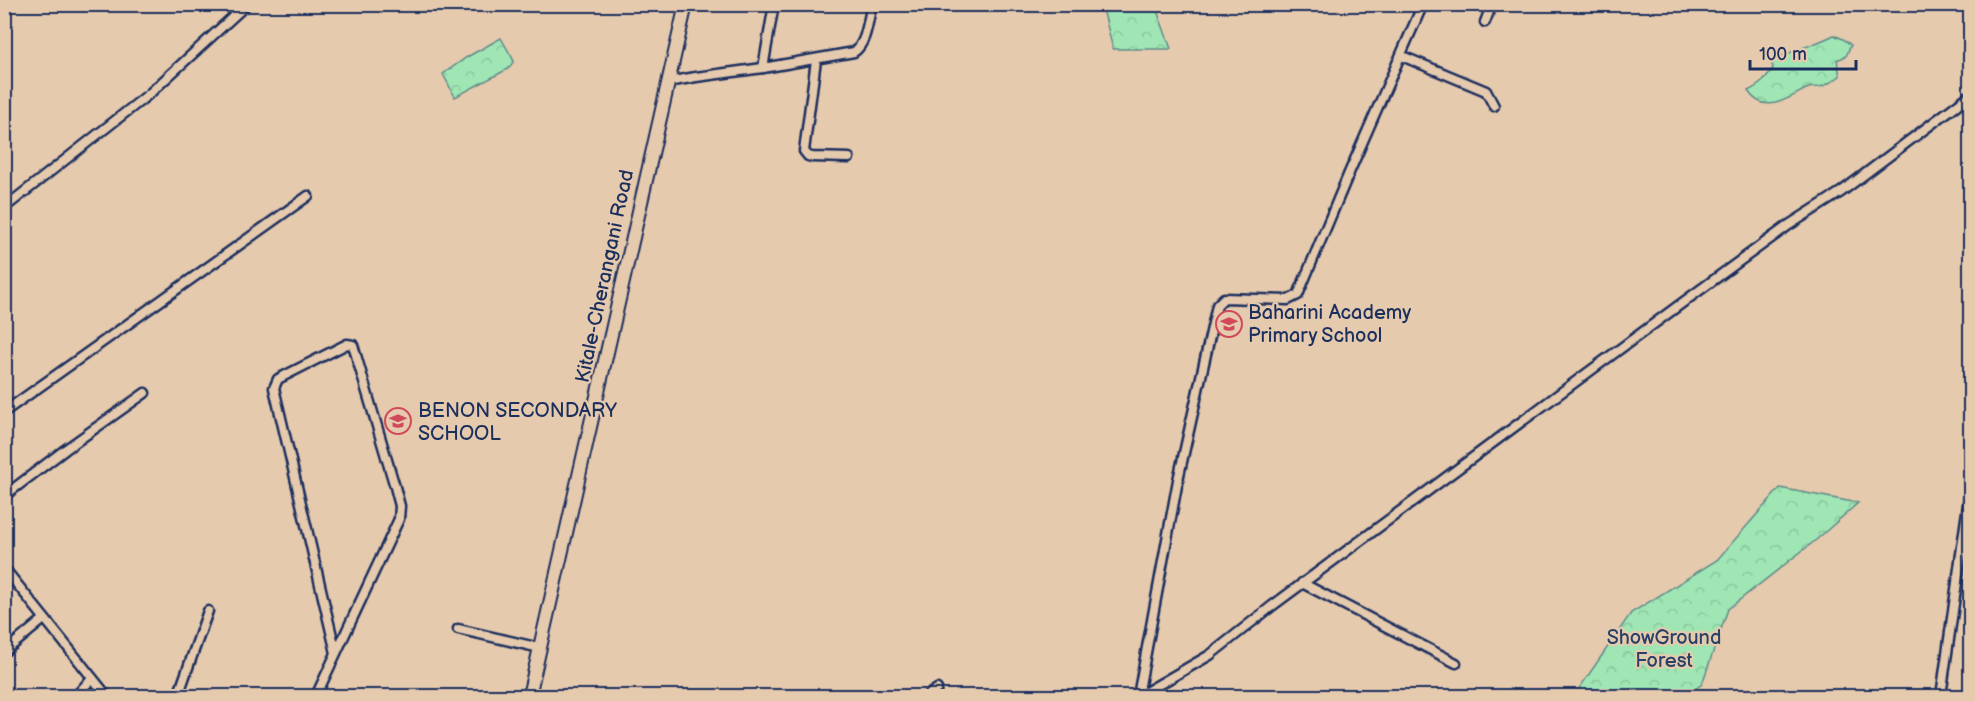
<svg xmlns="http://www.w3.org/2000/svg" width="1975" height="701" viewBox="0 0 1975 701" font-family="'Balsamiq Sans',sans-serif">
<style>
.forest{fill:url(#forest-crowns);stroke:#5d8a89;stroke-width:1.5}
.lines{fill:none;stroke-linecap:round;stroke-linejoin:round}
.minor-casing{stroke:#1b2f5e;stroke-width:13}
.secondary-casing{stroke:#1b2f5e;stroke-width:16}
.minor{stroke:#e6caad;stroke-width:8}
.secondary{stroke:#e6caad;stroke-width:12}
.labels{text-anchor:middle;stroke-width:4.5;stroke-linejoin:round;paint-order:stroke}
.street-label{font-size:20px;fill:#1b2f5e;stroke:#e6caad}
.poi-label{font-size:20px;fill:#1b2f5e;stroke:#e6caad;text-anchor:start}
.park-label{font-size:20px;fill:#284167;stroke:#e6caad}
</style>
<defs>
<pattern id="forest-crowns" width="20" height="18" patternUnits="userSpaceOnUse" patternTransform="scale(1.5)"><rect width="20" height="18" fill="#9fe6b4"/><path d="M2 6a3 3 0 1 1 6 0M12 15a3 3 0 1 1 6 0" fill="none" stroke="#88c69d"/></pattern>
</defs>
<rect width="100%" height="100%" fill="#e6caad"/>
<filter id="ink" filterUnits="userSpaceOnUse"><feTurbulence type="fractalNoise" baseFrequency=".0167" numOctaves="2"/><feDisplacementMap in="SourceGraphic" scale="12" xChannelSelector="R" yChannelSelector="G"/><feConvolveMatrix kernelMatrix="1 2 1 2 8 2 1 2 1" color-interpolation-filters="sRGB"/></filter>
<g filter="url(#ink)">
<!-- forest -->
<g class="forest">
<polygon points="1102,5 1155,5 1171,49 1113,49"/>
<path d="M 1834,35 L 1843,39 L 1851,45 L 1846,56 L 1837,60 L 1840,76 C 1834,80 1826,86 1820,87 C 1815,88 1811,86 1806,89 C 1788,98 1764,116 1748,91 C 1760,85 1766,80 1773,68 L 1771,60 C 1793,51 1814,45 1834,35 Z"/>
<polygon points="501,38 514,61 508,69 455,97 443,74 467,57"/>
<polygon points="1780,488 1858,503 1816,540 1728,609 1702,684 1686,696 1574,696 1631,613 1717,560"/>
<polygon points="1970,510 1970,567 1963,565"/>
</g>
<g class="lines">
<defs>
<g id="minor">
<polyline points="1485,22 1492,4"/>
<polyline points="1402,56 1486,91 1494,106"/>
<polyline points="816,60 804,151 808,156 812,157 849,158"/>
<polyline points="763,68 774,4"/>
<path d="M 668,82 L 696,77 L 763,68 L 854,52 C 867,43 868,19 872,4"/>
<polyline points="4,208 149,94 247,4"/>
<polyline points="4,412 308,196"/>
<polyline points="4,496 66,449 145,393"/>
<polyline points="4,568 107,696"/>
<polyline points="1302,583 1456,663"/>
<polyline points="458,629 540,648"/>
<polyline points="4,652 44,619"/>
<polyline points="76,696 92,678"/>
<polyline points="178,696 208,611"/>
<polyline points="316,696 399,519 400,506 395,487 353,345 347,344 278,379 274,388 336,653"/>
<polyline points="927,696 937,689"/>
<polyline points="1138,696 1178,480 1217,305 1224,298 1288,300 1298,295 1349,173 1423,4"/>
<polyline points="1139,696 1210,655 1272,606 1678,306 1789,225 1841,192 1970,95"/>
<polyline points="1941,696 1970,490"/>
</g>
<polyline id="secondary" points="529,696 686,4"/>
</defs>
<!-- minor casing -->
<use href="#minor" class="minor-casing"/>
<!-- secondary casing -->
<use href="#secondary" class="secondary-casing"/>
<!-- minor -->
<use href="#minor" class="minor"/>
<!-- secondary -->
<use href="#secondary" class="secondary"/>
</g>
</g>
<!-- icons -->
<defs>
<symbol id="school-ring" viewBox="-11 -11 22 22"><circle r="9.5" fill="#e6caad" stroke="#d1495b" stroke-width="1.5"/><path d="M0-5L7-2L0 1L-7-2ZM-4 1L0 2.5L4 1V4Q0 6-4 4Z" fill="#d1495b"/></symbol>
</defs>
<g fill-rule="evenodd">
<use href="#school-ring" x="1214" y="309" width="30" height="30"/>
<use href="#school-ring" x="383" y="406" width="30" height="30"/>
</g>
<g class="labels">
<!-- street labels -->
<g class="street-label">
<text transform="translate(604 276) rotate(-78)" y="7">Kitale-Cherangani Road</text>
</g>
<!-- poi labels -->
<g class="poi-label">
<text x="1248" y="319">Baharini Academy<tspan x="1248" dy="23">Primary School</tspan></text>
<text x="418" y="417">BENON SECONDARY<tspan x="418" dy="23">SCHOOL</tspan></text>
</g>
<!-- park labels -->
<g class="park-label">
<text x="1664" y="644">ShowGround<tspan x="1664" dy="23">Forest</tspan></text>
</g>
</g>
<!-- margin -->
<rect width="1975" height="701" fill="none" stroke="#e6caad" stroke-width="24"/>
<rect x="12" y="12" width="1951" height="677" fill="none" stroke="#1b2f5e" stroke-width="2" filter="url(#ink)"/>
<!-- scale -->
<path d="M1750 60v9h106v-9" fill="none" stroke="#1b2f5e" stroke-width="3"/>
<text x="1759" y="60" font-size="18" fill="#1b2f5e" stroke="#e6caad" stroke-width="4.5" paint-order="stroke">100 m</text>
</svg>
